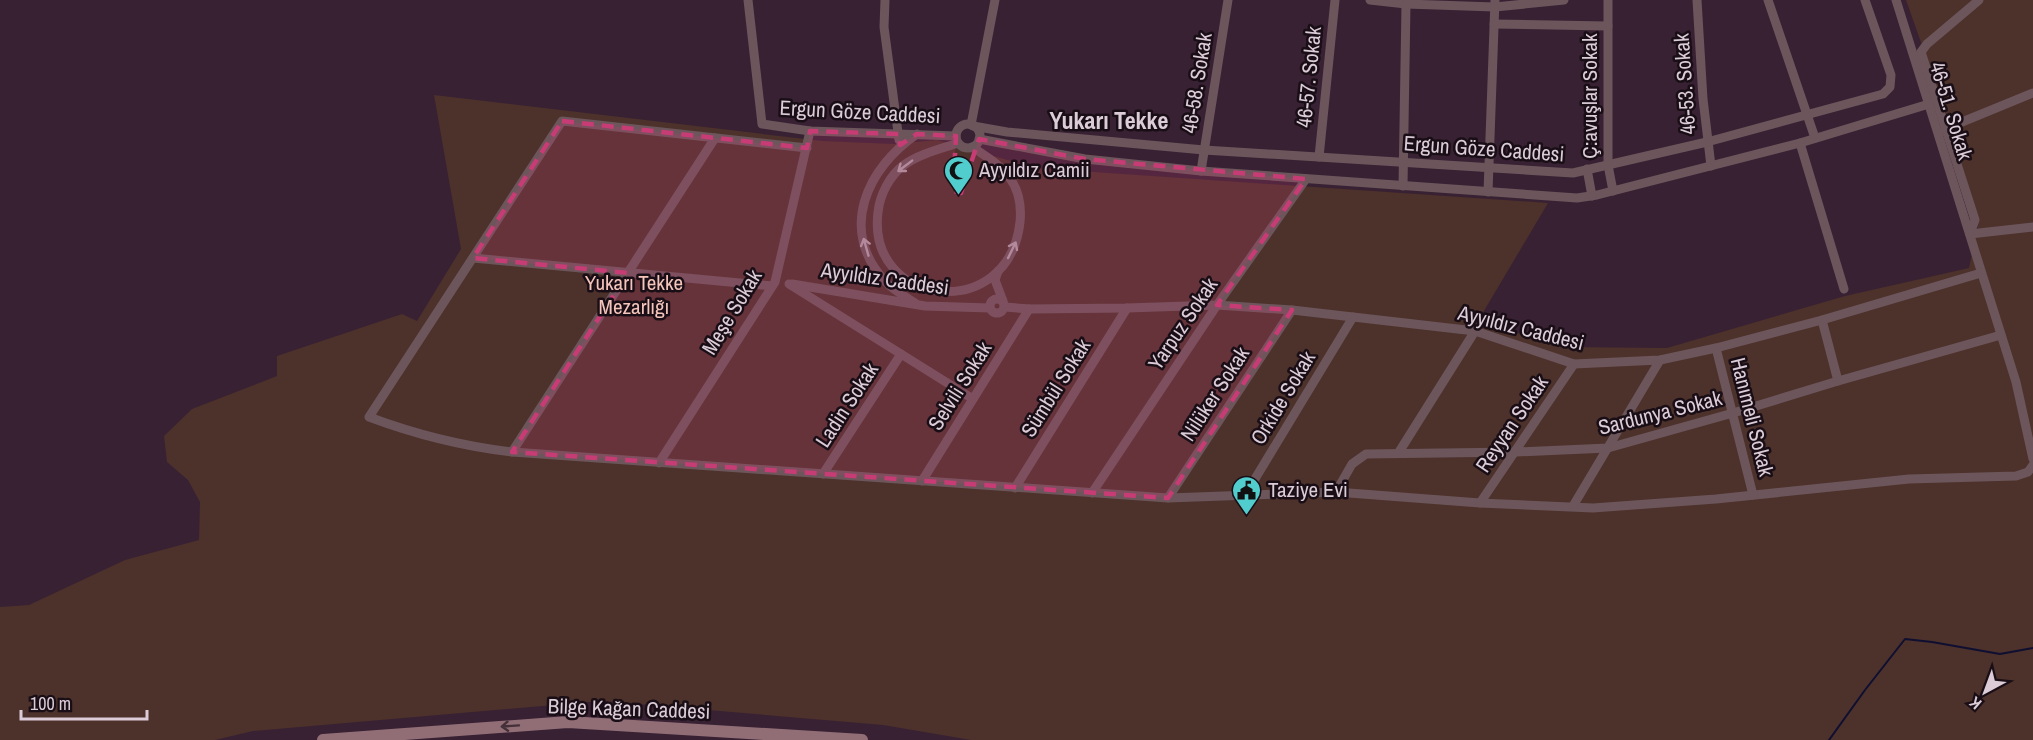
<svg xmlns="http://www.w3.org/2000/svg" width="2033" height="740" viewBox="0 0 2033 740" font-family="'Archivo Narrow',sans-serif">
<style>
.green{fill:#4d312b}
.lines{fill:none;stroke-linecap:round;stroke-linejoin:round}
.stream{stroke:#0f0f31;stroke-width:2}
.minor{stroke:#6c565b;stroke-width:9}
.secondary{stroke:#916e76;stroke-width:12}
.oneway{stroke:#af9da6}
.oneway2{stroke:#433038}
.marked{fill:#c73c74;fill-opacity:0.2;stroke:#c73c74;stroke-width:4.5;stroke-dasharray:12 8;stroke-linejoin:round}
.labels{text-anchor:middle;stroke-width:5;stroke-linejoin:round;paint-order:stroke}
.street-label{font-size:21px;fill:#dcccd8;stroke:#190e16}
.poi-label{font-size:21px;fill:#dcccd8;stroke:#190e16;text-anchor:start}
.park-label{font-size:21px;fill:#f5c4ba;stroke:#190e16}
.quarter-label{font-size:24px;font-weight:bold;fill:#dcccd8;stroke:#190e16}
</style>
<rect width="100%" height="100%" fill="#382133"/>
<!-- green -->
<polygon class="green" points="1906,0 2033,0 2033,740 971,740 883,725 601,701 253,731 215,740 0,740 0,607 29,605 125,560 199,540 200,502 188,480 167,462 164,436 192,409 277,376 277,356 402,314 417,321 461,249 434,95 822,141 894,144 937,140 1036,168 1548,203 1478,321 1563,347 1667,348 1845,296 1969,268 1979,221 1947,116"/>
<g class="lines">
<!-- stream -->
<polyline class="stream" points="1829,740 1865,690 1905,639 1932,642 2000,654 2033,648"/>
<!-- minor -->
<g class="minor">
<polyline points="748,0 762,124 810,131 956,136"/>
<polyline points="885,0 884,27 899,140"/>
<polyline points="1370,0 1406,4 1495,7 1564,0"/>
<polyline points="1608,0 1608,165 1613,191"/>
<polyline points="1697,0 1703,99 1711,166"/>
<polyline points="1768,0 1815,138"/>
<polyline points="1896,0 2016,382 2033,459"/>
<polyline points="1494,24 1608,26"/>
<circle cx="968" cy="136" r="12"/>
<polyline points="971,125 995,0"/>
<polyline points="973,126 1007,132 1204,150 1573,173 1707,142 1883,94 1890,87 1891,75 1865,0"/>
<polyline points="1945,129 2033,93"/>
<polyline points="979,139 1085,159 1201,171 1577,198 1597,195 1800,143 1929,104"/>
<path d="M 958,143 C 940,149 919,154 904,165 C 889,176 880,195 878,212 C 866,308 1009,324 1020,222 C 1024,182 1002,166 972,147"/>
<polyline points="1800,143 1844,289"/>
<path d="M 807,148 L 562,121 L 369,417 C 417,435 461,446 512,452 L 1168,498 L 1336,492 L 1480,503 L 1593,508 L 1716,499 L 1909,479 L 2016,476 L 2028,472 L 2033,465"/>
<polyline points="1319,157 1335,0"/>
<polyline points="1587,169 1592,196"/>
<polyline points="1201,171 1228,0"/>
<polyline points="1403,186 1406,4"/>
<polyline points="1488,192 1495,0"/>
<polyline points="1970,234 1975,220 1921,52 1927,44 1979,0"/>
<polyline points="1970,234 2033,227"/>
<polyline points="473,258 772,286"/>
<polyline points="998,271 995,280 1003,301"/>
<polyline points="789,284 973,399"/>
<polyline points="792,284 925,306 990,308"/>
<circle cx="997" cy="306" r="7"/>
<path d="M 915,303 C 906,297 893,290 885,281 C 838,230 867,168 917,134"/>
<polyline points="1005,307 1029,309 1127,308 1217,305 1292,310 1475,331 1574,364 1660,360 1716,348 1822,320 1981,273"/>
<polyline points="1822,320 1838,381"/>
<polyline points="1716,348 1753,495"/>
<polyline points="512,452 715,138"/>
<polyline points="1399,452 1475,331"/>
<polyline points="659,463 775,282 810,131"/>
<polyline points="823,474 901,354"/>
<polyline points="922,481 1029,309"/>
<polyline points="1015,488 1127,308"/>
<polyline points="1336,492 1352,464 1366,454 1516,452 1608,448 1733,413 1838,381 2001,335"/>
<polyline points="1092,493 1217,305 1306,179"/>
<polyline points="1244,497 1353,317"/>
<polyline points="1168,498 1292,310"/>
<polyline points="1480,503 1574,364"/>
<polyline points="1573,506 1660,360"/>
</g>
<!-- secondary -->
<polyline class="secondary" points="323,740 568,722 862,740"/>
</g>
<!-- one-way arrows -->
<defs><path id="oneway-shaft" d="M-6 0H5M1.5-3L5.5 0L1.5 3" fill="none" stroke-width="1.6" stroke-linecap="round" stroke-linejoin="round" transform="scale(1.5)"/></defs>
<g class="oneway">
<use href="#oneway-shaft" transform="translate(905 166) rotate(143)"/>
<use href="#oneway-shaft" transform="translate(866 247) rotate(-106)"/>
<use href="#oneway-shaft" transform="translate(1012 250) rotate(-64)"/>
</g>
<use class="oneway2" href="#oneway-shaft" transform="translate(510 726) rotate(176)"/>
<!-- marked area -->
<path class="marked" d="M 562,121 L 807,148 L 810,131 L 899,134 L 900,145 L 917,134 L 956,136 L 953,191 L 961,193 L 979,139 L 1085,159 L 1306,179 L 1217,305 L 1292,310 L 1168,498 L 512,452 L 628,273 L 473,258 Z"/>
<!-- icons -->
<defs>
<symbol id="mosque-pin" viewBox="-11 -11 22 30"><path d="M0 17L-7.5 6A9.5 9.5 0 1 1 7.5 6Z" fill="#52cdcd" stroke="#190e16"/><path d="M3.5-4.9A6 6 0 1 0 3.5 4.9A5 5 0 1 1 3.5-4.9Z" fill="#111"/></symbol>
<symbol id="civic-pin" viewBox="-11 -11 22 30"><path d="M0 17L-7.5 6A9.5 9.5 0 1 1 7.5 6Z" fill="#52cdcd" stroke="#190e16"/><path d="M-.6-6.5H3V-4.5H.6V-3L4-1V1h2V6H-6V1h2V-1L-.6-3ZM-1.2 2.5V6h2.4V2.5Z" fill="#111"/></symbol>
</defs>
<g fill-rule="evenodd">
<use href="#mosque-pin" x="942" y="154" width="33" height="45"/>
<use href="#civic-pin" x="1230" y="474" width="33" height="45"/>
</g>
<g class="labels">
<!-- street labels -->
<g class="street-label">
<text transform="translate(1309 77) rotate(-84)" y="7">46-57. Sokak</text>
<text transform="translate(1197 83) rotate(-81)" y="7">46-58. Sokak</text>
<text transform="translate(1685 84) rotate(-94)" y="7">46-53. Sokak</text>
<text transform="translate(1590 96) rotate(-90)" y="7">Ç:avuşlar Sokak</text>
<text transform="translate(1951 111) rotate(73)" y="7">46-51. Sokak</text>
<text transform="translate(860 112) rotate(3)" y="7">Ergun Göze Caddesi</text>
<text transform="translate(1484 149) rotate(4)" y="7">Ergun Göze Caddesi</text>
<text transform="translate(885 279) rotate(8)" y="7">Ayyıldız Caddesi</text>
<text transform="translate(732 312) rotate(-59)" y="7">Meşe Sokak</text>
<text transform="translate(1183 324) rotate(-56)" y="7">Yarpuz Sokak</text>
<text transform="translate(1521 328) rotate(14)" y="7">Ayyıldız Caddesi</text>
<text transform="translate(960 386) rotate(-58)" y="7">Selvili Sokak</text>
<text transform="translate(1056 388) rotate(-58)" y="7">Sümbül Sokak</text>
<text transform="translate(1215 394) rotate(-57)" y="7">Nilüker Sokak</text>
<text transform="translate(1283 398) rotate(-59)" y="7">Orkide Sokak</text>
<text transform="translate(847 405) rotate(-57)" y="7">Ladin Sokak</text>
<text transform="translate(1660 413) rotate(-14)" y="7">Sardunya Sokak</text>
<text transform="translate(1752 417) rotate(76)" y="7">Hanımeli Sokak</text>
<text transform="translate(1512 424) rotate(-56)" y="7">Reyyan Sokak</text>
<text transform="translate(629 709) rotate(2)" y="7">Bilge Kağan Caddesi</text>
</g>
<!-- poi labels -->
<g class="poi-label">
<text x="979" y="177">Ayyıldız Camii</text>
<text x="1268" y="497">Taziye Evi</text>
</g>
<!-- park labels -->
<g class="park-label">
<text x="634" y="290">Yukarı Tekke<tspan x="634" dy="24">Mezarlığı</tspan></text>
</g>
<!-- quarter labels -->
<g class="quarter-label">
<text x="1109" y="129">Yukarı Tekke</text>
</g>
</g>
<!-- north arrow -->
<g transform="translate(1985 692) rotate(221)" stroke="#190e16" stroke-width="4.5" paint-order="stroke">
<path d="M0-4.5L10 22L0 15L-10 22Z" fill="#dcccd8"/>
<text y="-9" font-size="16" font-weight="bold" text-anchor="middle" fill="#dcccd8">K</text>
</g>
<!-- scale -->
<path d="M21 710v9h126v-9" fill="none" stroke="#dcccd8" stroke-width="3"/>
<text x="30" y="710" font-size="18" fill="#dcccd8" stroke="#190e16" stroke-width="4.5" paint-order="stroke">100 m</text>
</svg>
